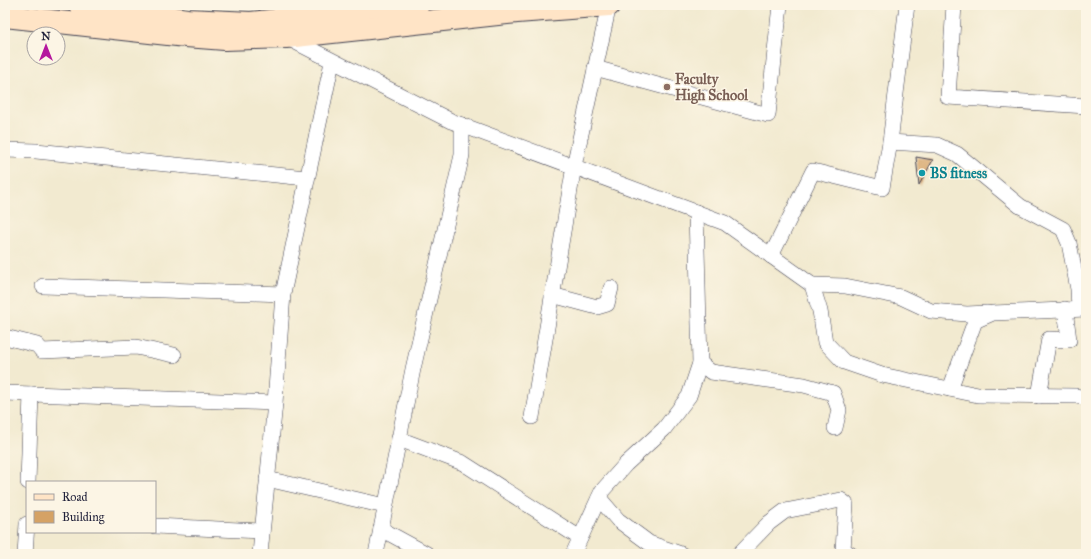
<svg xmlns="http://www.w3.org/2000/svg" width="1091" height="559" viewBox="0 0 1091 559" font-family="'IM FELL Great Primer',serif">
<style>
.building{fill:#d5a265}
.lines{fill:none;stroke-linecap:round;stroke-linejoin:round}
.minor-casing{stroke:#414051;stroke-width:16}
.secondary-casing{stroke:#414051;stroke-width:24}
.minor{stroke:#fff;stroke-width:15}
.secondary{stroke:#ffe4c6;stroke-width:22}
.education-dot{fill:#8d6e63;stroke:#fcf5e5;stroke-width:1.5}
.culture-dot{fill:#0f9aa8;stroke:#fcf5e5;stroke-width:1.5}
.labels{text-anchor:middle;stroke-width:3;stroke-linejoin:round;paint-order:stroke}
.education-label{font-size:14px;font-weight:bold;fill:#785e54;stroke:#fcf5e5;text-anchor:start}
.culture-label{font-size:14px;font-weight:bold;fill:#0d838f;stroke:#fcf5e5;text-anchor:start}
</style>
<rect width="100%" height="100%" fill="#fcf5e5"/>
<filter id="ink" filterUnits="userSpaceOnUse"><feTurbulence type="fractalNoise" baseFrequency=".025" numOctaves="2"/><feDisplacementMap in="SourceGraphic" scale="8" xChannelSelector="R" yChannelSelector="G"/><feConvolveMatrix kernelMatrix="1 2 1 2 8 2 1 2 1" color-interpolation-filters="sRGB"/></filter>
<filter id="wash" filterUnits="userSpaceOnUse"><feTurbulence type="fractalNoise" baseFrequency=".012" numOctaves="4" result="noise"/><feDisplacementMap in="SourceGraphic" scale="16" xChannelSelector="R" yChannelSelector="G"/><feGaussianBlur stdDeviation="0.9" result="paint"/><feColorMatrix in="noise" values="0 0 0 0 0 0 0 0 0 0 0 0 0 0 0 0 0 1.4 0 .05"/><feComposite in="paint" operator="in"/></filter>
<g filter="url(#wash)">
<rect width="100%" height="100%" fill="#f2ead0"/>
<g id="blocks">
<!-- building -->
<polygon class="building" points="916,157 933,160 919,185"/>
</g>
</g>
<g filter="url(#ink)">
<use href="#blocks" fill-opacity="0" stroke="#414051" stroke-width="1"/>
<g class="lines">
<defs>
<g id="minor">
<polyline points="282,5 280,19 286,37 451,121 725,223 812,285 820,311 825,342 844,362 882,375 978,395 1076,396 1086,398"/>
<polyline points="954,5 948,97 1086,106"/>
<polyline points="595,68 768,115 780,5"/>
<polyline points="890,142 937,145 957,154 1020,206 1063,229 1069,243 1078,289 1079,308"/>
<polyline points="5,150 36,151 306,178"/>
<polyline points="771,256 813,171 882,188 890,142 907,5"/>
<polyline points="812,285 845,286 901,297 931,311 967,314 987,313"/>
<polyline points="43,286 283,294"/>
<polyline points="552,295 597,307 607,304 611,288"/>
<polyline points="5,337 37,345 42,351 136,347 174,355"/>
<polyline points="700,363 711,372 804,385 833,393 839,410 835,428"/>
<polyline points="950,389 975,321 993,313 1086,309"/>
<polyline points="5,393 275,403"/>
<polyline points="1039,396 1049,339 1069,340 1065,309"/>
<polyline points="532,417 574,166 609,5"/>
<polyline points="399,439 463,463 580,538"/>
<polyline points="267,479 385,506"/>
<polyline points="28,482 31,394"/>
<polyline points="599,498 618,520 649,543 681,554"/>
<polyline points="155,526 262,531"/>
<polyline points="381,529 427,554"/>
<polyline points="25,554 27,524"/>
<polyline points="260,554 275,403 283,294 332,62"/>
<polyline points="376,554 413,369 462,155 462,125"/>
<polyline points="573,554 602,491 626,464 664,429 689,396 700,363 696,212"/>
<polyline points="739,554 769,523 785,511 841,500 846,504 843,550 850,554"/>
</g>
<g id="secondary">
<polyline points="80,5 187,20 251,23 418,5"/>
<polyline points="5,16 186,36 225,39 286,37 517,12 609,5"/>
</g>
</defs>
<!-- minor casing -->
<use href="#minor" class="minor-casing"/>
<!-- secondary casing -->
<use href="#secondary" class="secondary-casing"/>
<!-- minor -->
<use href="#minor" class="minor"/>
<!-- secondary -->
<use href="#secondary" class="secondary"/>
</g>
</g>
<!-- markers -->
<circle class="education-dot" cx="667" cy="87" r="4"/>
<circle class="culture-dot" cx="922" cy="173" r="4"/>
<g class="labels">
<!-- education labels -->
<g class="education-label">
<text x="675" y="84">Faculty<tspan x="675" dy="16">High School</tspan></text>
</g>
<!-- culture labels -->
<g class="culture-label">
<text x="930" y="178">BS fitness</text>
</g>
</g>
<!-- margin -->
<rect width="1091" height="559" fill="none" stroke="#fcf5e5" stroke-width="20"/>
<!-- legend -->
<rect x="26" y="481" width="130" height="52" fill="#fcf5e5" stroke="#a5a1a1"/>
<rect x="34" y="494" width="20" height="6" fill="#ffe4c6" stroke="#a5a1a1"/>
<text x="62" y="501" font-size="12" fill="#22223b">Road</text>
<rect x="34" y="511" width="20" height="12" fill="#d5a265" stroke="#a5a1a1"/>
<text x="62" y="521" font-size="12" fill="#22223b">Building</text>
<!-- north arrow -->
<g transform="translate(46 46)"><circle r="19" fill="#fcf5e5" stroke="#a5a1a1"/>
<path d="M0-3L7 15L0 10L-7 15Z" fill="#b5179e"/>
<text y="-6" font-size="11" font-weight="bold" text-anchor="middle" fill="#22223b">N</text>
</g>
</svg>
